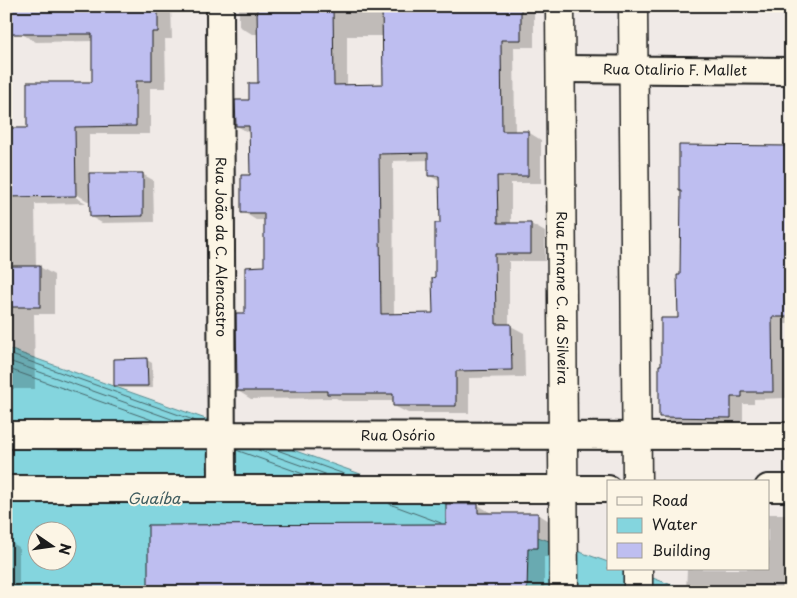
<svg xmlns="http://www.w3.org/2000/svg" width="797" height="598" viewBox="0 0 797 598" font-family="'Playpen Sans',sans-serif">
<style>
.water{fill:#84d5de;stroke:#5a8b90;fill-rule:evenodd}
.shadow{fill:#0003;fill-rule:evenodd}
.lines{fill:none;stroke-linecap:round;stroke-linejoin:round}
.shore{stroke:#46666a;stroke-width:1}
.building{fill:#bebef0;stroke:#1c1c1c;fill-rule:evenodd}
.street-casing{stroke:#1c1c1c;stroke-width:30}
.secondary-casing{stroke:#1c1c1c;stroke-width:31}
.street{stroke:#fcf5e5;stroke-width:26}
.secondary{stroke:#fcf5e5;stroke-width:28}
.labels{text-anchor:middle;stroke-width:4;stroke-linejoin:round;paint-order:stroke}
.street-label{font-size:14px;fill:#1c1c1c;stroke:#fcf5e5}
.water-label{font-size:15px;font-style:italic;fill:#405d60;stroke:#fcf5e5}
</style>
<rect width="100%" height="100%" fill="#f0eae7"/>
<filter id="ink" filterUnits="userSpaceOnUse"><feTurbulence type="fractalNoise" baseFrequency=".02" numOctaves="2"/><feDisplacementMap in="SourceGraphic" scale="10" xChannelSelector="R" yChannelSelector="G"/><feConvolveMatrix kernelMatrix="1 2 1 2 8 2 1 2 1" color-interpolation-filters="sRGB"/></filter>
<g filter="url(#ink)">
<!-- water -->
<path class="water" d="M 6,348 L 608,562 L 608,569 L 628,569 L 691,592 L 6,592 ZM 38,530 L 68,530 L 68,560 L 38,560 Z"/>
<!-- shadow -->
<g class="shadow">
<polygon points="22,6 171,6 172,39 165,39 166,88 150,88 150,134 89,134 89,174 142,174 153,180 154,222 102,223 91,217 91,203 71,191 70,194 86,203 35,204 36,267 40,267 54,275 54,314 34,314 35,389 6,389 6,129 28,129 93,83 93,41 36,42 22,34"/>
<path d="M 239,6 L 534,6 L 534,47 L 514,47 L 515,132 L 528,132 L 541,140 L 541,183 L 511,183 L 511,224 L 531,224 L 545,232 L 545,261 L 509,261 L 509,325 L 524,333 L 525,377 L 469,378 L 469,413 L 408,413 L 394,406 L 394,401 L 342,401 L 336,398 L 251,399 L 238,391 L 246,314 L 266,267 L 265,220 L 256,220 L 243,212 L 251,176 L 251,134 L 237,126 L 259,84 L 259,34 L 252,34 L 239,26 ZM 347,36 L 383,36 L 384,86 L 347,86 ZM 430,160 L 430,176 L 441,182 L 441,224 L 434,314 L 394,315 L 393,161 Z"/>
<polygon points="791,147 791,324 785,324 786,398 754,399 754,404 743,404 743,424 674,424 661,416 663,366 679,319 683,192 680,190"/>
<polygon points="115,360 147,360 152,363 153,388 121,388 116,385"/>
<polygon points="478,505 493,514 538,514 554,524 554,557 544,557 544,592 150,592 448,525"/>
<polygon points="768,514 791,514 791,592 686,592 687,569 768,569"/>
<polygon points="6,540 19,547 19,592 6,592"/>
</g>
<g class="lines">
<!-- shore -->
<g class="shore">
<polyline points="6,353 196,421"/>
<polyline points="6,360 177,421"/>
<polyline points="6,368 155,421"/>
<polyline points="236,450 306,475"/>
<polyline points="258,450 328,475"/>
<polyline points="277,450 347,475"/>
<polyline points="387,503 441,523"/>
</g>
</g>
<!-- building -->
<g class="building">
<polygon points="6,6 158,6 158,32 152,32 152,81 136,81 136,126 75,127 76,196 6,197 6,128 27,128 27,82 92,82 92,34 6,34"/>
<path d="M 257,6 L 333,6 L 334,85 L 383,84 L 382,6 L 521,6 L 521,40 L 501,40 L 502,131 L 528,131 L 528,176 L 497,176 L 498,223 L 531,223 L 531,254 L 495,254 L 496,324 L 511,324 L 512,370 L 456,371 L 456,406 L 393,406 L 393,394 L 327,394 L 327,391 L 237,391 L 236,313 L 245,313 L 245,267 L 264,266 L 264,213 L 241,213 L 241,175 L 250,175 L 249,126 L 236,126 L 235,100 L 249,100 L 249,83 L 258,83 ZM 428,153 L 428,176 L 439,176 L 440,223 L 435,223 L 435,277 L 432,278 L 433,313 L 381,314 L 379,154 Z"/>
<polygon points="679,145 791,146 791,249 788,249 788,317 772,317 773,392 742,392 742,397 731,397 731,418 659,417 659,365 661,365 661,318 678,318 677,275 680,275 681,191 679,191"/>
<polygon points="89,173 143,173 143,216 90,217"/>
<rect x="6" y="266" width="34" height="41"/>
<polygon points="147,358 148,386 114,386 114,359"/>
<polygon points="446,504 478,504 478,513 538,513 538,548 528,548 527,592 148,592 148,525 446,524"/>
</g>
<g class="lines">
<defs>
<g id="street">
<path id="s1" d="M 220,6 L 222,489"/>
<path id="s2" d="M 560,69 L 791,71"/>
<path id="s3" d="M 6,435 L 791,436"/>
<polyline points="768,488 791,488"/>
<polyline points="6,489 608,489"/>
</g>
<g id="secondary">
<path id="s4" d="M 560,6 L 564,592"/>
<polyline points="633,6 637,482"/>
<polyline points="638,569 638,592"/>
</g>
</defs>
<!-- street casing -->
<use href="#street" class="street-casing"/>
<!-- secondary casing -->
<use href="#secondary" class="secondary-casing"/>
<!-- street -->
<use href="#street" class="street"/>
<!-- secondary -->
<use href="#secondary" class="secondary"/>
</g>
</g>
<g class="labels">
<!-- street labels -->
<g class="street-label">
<text dy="5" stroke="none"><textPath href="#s2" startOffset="115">Rua Otalirio F. Mallet</textPath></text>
<text dy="5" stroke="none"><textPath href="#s1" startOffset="241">Rua João da C. Alencastro</textPath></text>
<text dy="5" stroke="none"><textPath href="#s4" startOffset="292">Rua Ernane C. da Silveira</textPath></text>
<text dy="5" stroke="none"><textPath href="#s3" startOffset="392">Rua Osório</textPath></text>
</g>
<!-- water labels -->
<g class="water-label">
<text x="154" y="504">Guaíba</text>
</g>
</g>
<!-- margin -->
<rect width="797" height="598" fill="none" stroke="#fcf5e5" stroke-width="25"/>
<rect x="12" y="12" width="772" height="573" fill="none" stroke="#1c1c1c" stroke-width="2" filter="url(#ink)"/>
<!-- legend -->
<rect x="607" y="480" width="162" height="90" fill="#fcf5e5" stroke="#a29e95"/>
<rect x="617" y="497" width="25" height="8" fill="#fcf5e5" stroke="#a29e95"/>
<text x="652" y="506" font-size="15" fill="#1c1c1c">Road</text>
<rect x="617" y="518" width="25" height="15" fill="#84d5de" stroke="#a29e95"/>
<text x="652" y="530" font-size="15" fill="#1c1c1c">Water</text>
<rect x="617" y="543" width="25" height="15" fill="#bebef0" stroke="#a29e95"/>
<text x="652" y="556" font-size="15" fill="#1c1c1c">Building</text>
<!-- north arrow -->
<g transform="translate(52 546) rotate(103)"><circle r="24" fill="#fcf5e5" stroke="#a29e95"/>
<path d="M0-4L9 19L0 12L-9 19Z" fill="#1c1c1c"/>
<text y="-8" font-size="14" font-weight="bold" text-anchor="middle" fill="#1c1c1c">N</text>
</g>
</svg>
